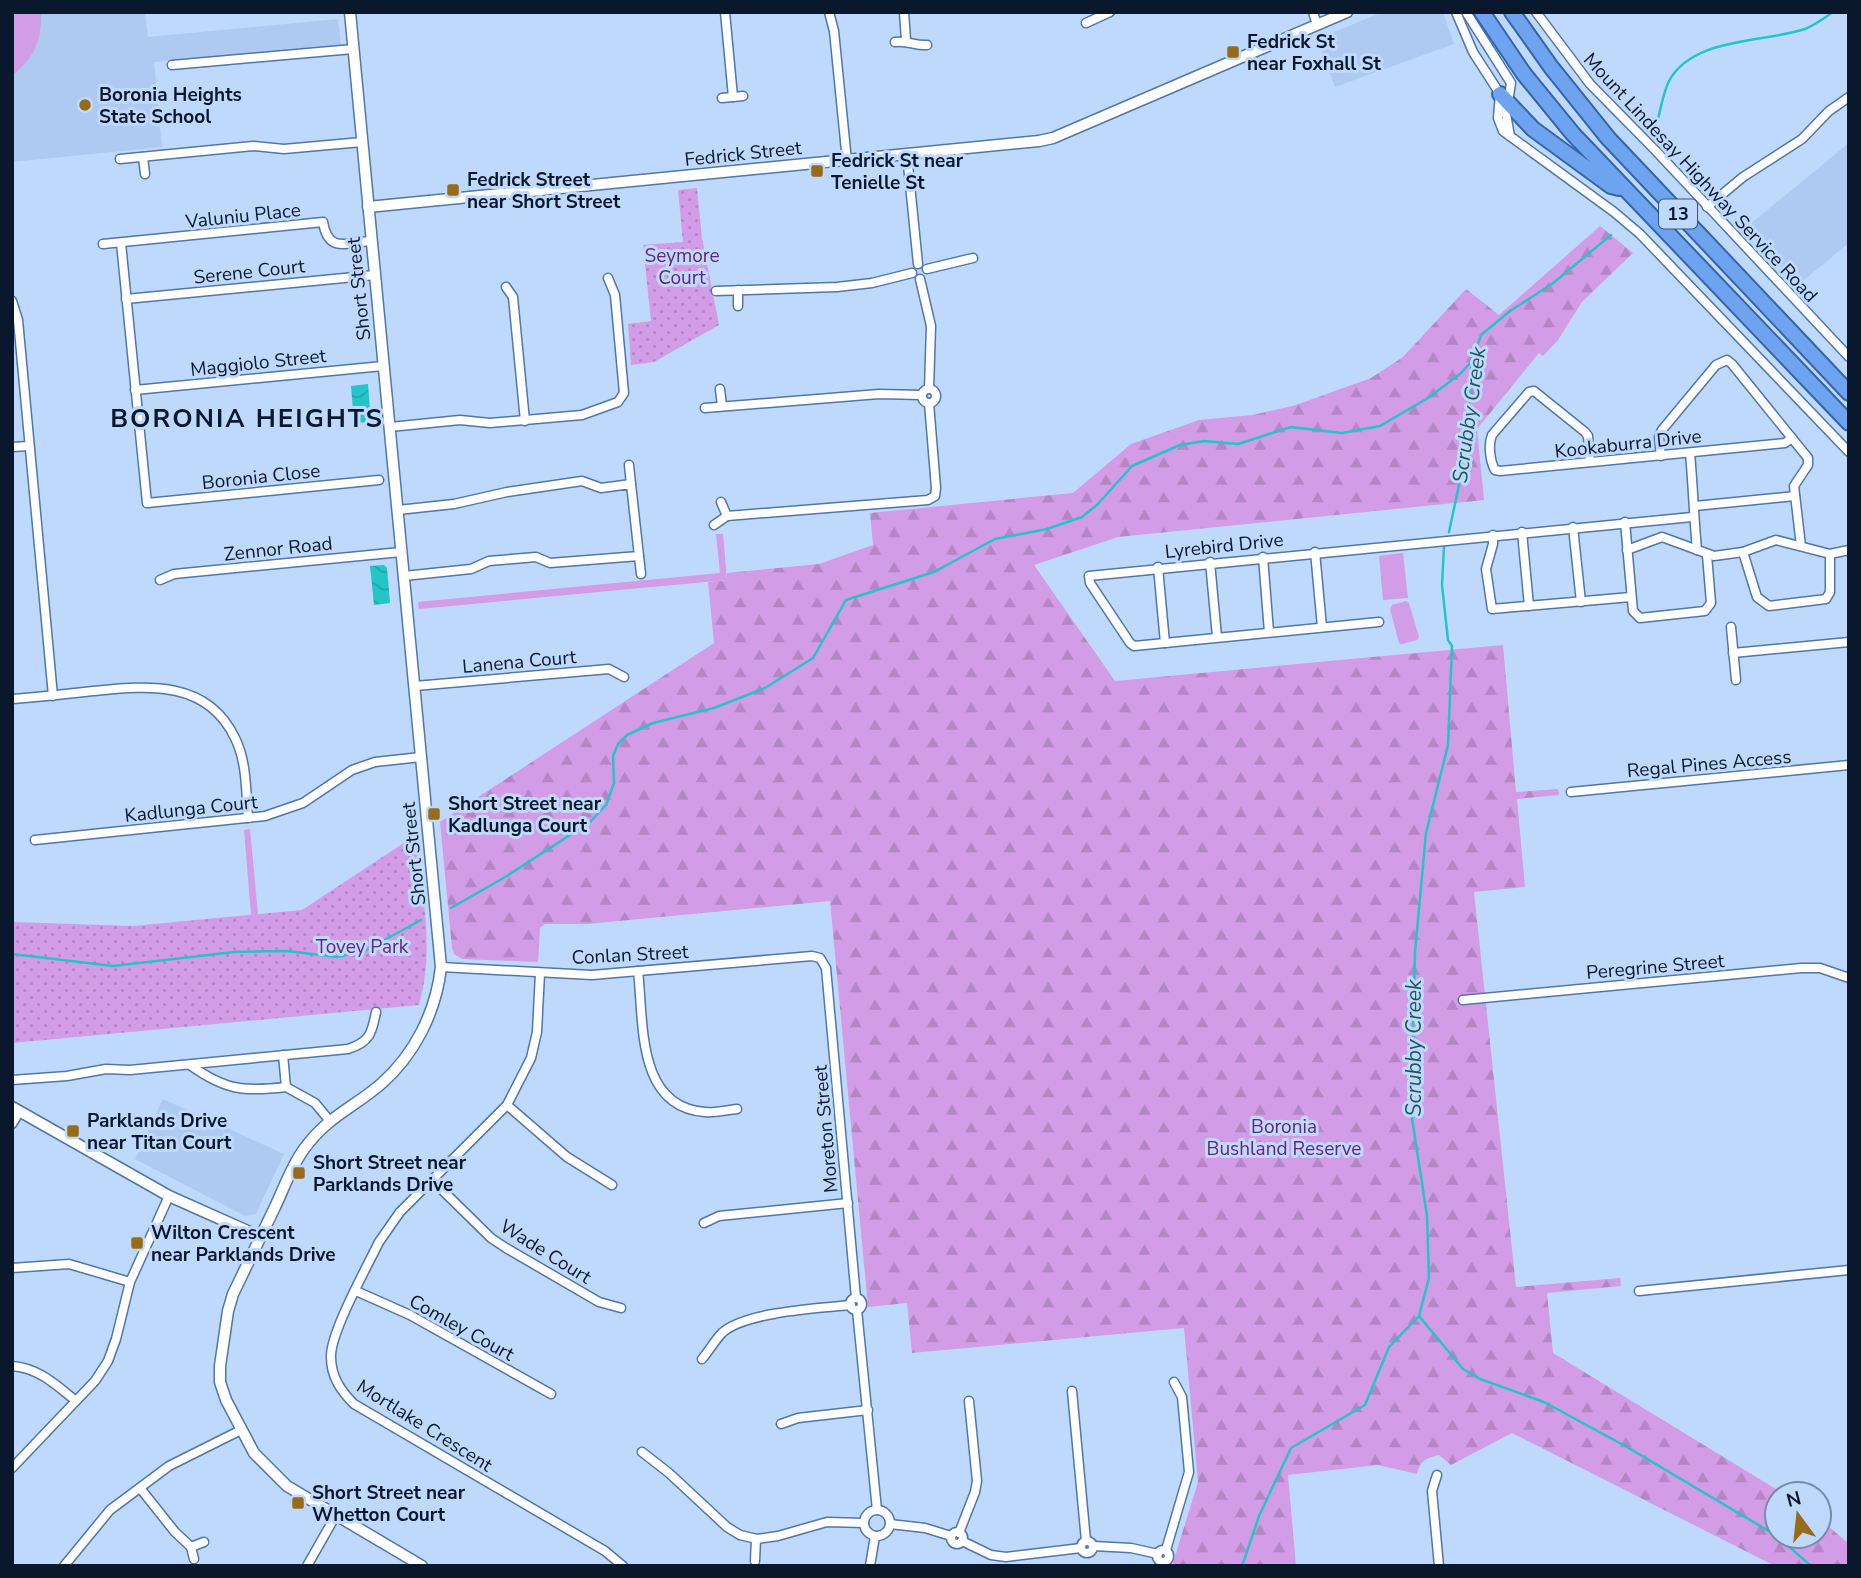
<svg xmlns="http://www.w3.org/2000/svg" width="1861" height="1578" viewBox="0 0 1861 1578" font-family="'Nunito Sans',sans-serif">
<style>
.built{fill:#afcaf0}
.grass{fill:#d39ce7}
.forest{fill:url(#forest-firs)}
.park{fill:url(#park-dots)}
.water{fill:url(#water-waves)}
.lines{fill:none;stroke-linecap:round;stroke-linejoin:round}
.stream{stroke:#24c5c8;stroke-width:2.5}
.minor-casing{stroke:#5076ab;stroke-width:11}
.tertiary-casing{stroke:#5076ab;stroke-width:13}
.trunk-casing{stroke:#3365a8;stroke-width:18}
.minor{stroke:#fff;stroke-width:8}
.tertiary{stroke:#fff;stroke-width:10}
.trunk{stroke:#6ea4ef;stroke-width:14}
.poi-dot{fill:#986b1a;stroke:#bfd9fc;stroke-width:2.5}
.labels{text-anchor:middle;stroke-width:6;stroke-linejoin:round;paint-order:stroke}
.shield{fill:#bfd9fc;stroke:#40526b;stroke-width:2}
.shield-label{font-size:18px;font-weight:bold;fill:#09182d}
.poi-label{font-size:19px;font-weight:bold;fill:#09182d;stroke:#bfd9fc;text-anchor:start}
.street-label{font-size:19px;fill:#09182d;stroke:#bfd9fc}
.park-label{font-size:19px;fill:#67247d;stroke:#bfd9fc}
.water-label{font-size:21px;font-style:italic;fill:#1d595a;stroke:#bfd9fc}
.district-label{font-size:26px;font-weight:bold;letter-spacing:2px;fill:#09182d;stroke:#bfd9fc}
</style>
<defs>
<pattern id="forest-firs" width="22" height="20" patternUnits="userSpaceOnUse" patternTransform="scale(1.75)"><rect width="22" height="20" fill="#d39ce7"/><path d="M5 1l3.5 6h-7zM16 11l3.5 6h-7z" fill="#b486c6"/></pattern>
<pattern id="park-dots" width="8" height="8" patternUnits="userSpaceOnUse" patternTransform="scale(1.75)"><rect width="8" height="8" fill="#d39ce7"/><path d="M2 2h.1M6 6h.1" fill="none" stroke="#b486c6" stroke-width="1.8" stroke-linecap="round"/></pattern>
<pattern id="water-waves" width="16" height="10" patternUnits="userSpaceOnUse" patternTransform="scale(1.75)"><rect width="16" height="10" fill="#24c5c8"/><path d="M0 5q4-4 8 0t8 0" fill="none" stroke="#1fa8ac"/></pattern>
</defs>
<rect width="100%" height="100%" fill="#bfd9fc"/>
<!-- built -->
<g class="built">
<polygon points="12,12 145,12 148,37 338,19 341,45 154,62 162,147 12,162"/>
<polygon points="1383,12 1443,12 1454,44 1335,87 1317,39"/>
<polygon points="1849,143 1849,243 1798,285 1744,229"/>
<polygon points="163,1099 284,1154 256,1214 245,1216 135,1159"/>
</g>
<!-- grass -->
<g class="grass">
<path d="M 12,12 L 41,12 C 42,40 34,59 12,75 Z"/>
<polygon points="716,534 723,534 727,580 419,609 418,602 720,573"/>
<polygon points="1403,553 1408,598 1383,600 1379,556"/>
<polygon points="1406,601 1409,603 1419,637 1417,640 1402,644 1399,643 1390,609 1392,605"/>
<polygon points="250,829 258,914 251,915 244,830"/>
</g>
<!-- forest -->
<path class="forest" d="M 1600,226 L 1633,253 L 1582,302 L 1558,340 L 1543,356 L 1539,353 L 1477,429 L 1484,500 L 1118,537 L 1034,565 L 1115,681 L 1503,645 L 1516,792 L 1558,789 L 1559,795 L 1517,799 L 1525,887 L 1474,892 L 1516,1287 L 1620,1278 L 1621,1286 L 1547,1293 L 1553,1353 L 1784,1494 L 1777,1494 L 1777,1536 L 1819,1536 L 1819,1518 L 1849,1544 L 1849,1566 L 1775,1566 L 1512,1433 L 1451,1465 L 1439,1455 C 1426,1458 1420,1461 1417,1474 L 1378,1465 L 1288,1475 L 1296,1566 L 1172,1566 L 1198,1482 L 1184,1328 L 912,1353 L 907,1303 L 868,1307 L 830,901 L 587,924 L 545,924 L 540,928 L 538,962 L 462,959 L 454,954 L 452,948 L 440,822 L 714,643 L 708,582 L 727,580 L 727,573 L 819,564 L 873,545 L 870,513 L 1073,493 L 1131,444 L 1199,420 L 1253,415 L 1296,405 L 1371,378 L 1403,357 L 1466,289 L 1499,315 Z"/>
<!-- park -->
<g class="park">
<polygon points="697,188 702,238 719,325 654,362 631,365 628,324 651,321 643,245 683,242 678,190"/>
<path d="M 416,835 C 422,893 435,949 419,1005 L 12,1043 L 12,922 L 133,926 L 302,910 Z"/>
</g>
<!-- water -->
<g class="water">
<polygon points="368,384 371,422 354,423 351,386"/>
<polygon points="384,565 387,568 390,603 374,605 370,566"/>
</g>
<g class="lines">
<!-- stream -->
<g class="stream">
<path d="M 1657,122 C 1661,109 1663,93 1669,81 C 1693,37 1763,43 1805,29 C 1815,25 1824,18 1833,12"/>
<polyline points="1449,532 1465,457 1472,361 1481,335 1510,311 1552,284 1611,235"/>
<polyline points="451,908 507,876 590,822 606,805 614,783 613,756 618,744 627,735 653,723 714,708 765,688 813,658 846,600 934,572 995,539 1047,529 1082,517 1097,505 1132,466 1180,445 1204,441 1238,444 1291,427 1342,433 1380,426 1428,398 1460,374 1472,361"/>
<polyline points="12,954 113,966 234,952 287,951 337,957 364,951 421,920"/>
<polyline points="1419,1316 1463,1369 1480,1379 1544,1402 1627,1447 1777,1536"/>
<polyline points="1777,1536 1811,1566"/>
<polyline points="1242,1566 1259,1516 1291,1448 1365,1405 1389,1347 1419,1316 1429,1278 1427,1216 1411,1112 1415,952 1426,833 1448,745 1452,646 1448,640 1442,585 1444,547"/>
</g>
<defs>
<g id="minor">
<polyline points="725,12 733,97"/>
<polyline points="829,12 834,31 847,161"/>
<polyline points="904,12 906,40"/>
<polyline points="1313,12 1317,25"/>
<polyline points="1456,12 1473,52 1500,94 1498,118 1503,131 1614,212 1640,234 1849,452"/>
<polyline points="1466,12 1511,83 1506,114 1510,136"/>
<polyline points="1536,12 1590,84 1656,151 1849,357"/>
<polyline points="1086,23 1110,12"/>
<path d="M 895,42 C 907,40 915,46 927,45"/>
<polyline points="172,65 353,49"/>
<polyline points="722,98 743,96"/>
<polyline points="907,155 918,264"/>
<polyline points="143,157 145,174"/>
<polyline points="120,159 253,146 284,149 362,142"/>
<polyline points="1707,207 1743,177 1802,139 1829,111 1849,97"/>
<polyline points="121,243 147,503 379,480"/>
<path d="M 103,244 L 323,222 C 328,253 346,243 371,241"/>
<polyline points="927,269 973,258"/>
<polyline points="920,279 931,326 929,389"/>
<polyline points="506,287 513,297 525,421"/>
<polyline points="738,290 738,306"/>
<polyline points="716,291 837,287 872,283 912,273"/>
<polyline points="126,299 375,275"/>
<polyline points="12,301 18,320 53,696"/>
<circle cx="929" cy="396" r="7"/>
<polyline points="720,389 722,406"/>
<polyline points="135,390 383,366"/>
<polyline points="705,408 879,394 922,395"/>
<polyline points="390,427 460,420 490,423 582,415 618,402 624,393 615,295 608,278"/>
<polyline points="12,447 29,446"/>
<path d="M 1690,453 C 1693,486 1694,518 1697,550"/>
<polyline points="1661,456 1659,437 1662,430 1716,365 1727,360 1732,364 1808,458 1808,465 1794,486 1801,546"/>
<path d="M 1590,462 L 1588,436 L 1585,432 L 1534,391 L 1529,392 L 1492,435 C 1488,445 1490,461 1495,470 L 1500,471 L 1785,443 L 1792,438"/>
<polyline points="629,465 631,484"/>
<polyline points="1695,506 1795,496"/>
<polyline points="398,510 454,504 507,492 582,481 601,488 631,484 639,556 550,563 536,557 489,561 471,569 404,576"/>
<polyline points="727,516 928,500 935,496 936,488 929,403"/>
<polyline points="1625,522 1633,611 1640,618 1705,611 1711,603 1707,555"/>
<polyline points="714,525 727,516 721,502"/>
<polyline points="1573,527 1581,602"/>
<polyline points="1522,532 1529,606"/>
<polyline points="1493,535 1493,544 1486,569 1492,609 1631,597"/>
<polyline points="1627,550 1662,537 1714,556 1743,552 1776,540 1830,554 1849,550"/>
<polyline points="1315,552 1322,627"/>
<polyline points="1743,552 1757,597 1769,606 1826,599 1830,592 1830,554"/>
<polyline points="639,556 641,574"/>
<polyline points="1263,557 1269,632"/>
<polyline points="1210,562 1217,637"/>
<polyline points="1158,567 1165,643"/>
<polyline points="160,580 174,574 401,552"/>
<polyline points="1379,622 1134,646 1130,643 1090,583 1089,576 1692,517"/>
<polyline points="1731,627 1736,680"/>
<polyline points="1733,653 1849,642"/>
<polyline points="415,686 609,669 624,677"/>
<path d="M 12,699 C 39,697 66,694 93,691 C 147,686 207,679 235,738 C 247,762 246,792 248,818"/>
<polyline points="1571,792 1849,765"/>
<polyline points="35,840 265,816 303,803 352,770 375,762 421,757"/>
<polyline points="441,967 592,975 812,956 820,958 826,968 856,1298"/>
<path d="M 638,971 C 644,1022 636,1107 705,1112 C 715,1113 727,1110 737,1109"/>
<path d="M 540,973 L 537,1032 L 531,1058 L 507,1105 L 400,1212 L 379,1242 C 367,1267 330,1333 331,1357 C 331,1377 341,1391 354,1404 L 605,1551 L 623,1566"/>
<polyline points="1463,1000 1801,968 1820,968 1849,978"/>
<polyline points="283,1055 286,1087 315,1103 329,1120"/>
<path d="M 190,1065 C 225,1090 243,1092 286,1087"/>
<path d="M 12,1080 L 67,1076 L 106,1069 L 130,1070 L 348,1049 C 370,1042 372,1033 376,1012"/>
<polyline points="507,1105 567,1157 612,1185"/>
<polyline points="12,1124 20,1111"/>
<polyline points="432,1180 491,1238 506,1248 599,1302 621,1308"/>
<polyline points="704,1223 719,1216 848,1203"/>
<polyline points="12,1268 69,1264 130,1282"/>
<polyline points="356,1291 410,1315 551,1394"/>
<polyline points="1639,1291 1849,1270"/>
<circle cx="856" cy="1304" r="6"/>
<polyline points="857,1310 877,1510"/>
<path d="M 702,1359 C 709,1351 715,1340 722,1333 C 744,1312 820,1308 851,1305"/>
<path d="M 12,1366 C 39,1368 56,1385 76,1401"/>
<polyline points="1072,1391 1086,1541"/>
<polyline points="781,1424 798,1418 868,1410"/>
<polyline points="642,1452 669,1473 727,1527 740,1535 757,1539 778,1536 827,1522 864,1523"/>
<polyline points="12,1468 95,1381 108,1361 116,1339 130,1282 169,1196"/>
<polyline points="1437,1475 1432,1491 1439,1566"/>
<polyline points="140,1488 175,1532 191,1547"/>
<circle cx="877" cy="1523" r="13"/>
<polyline points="890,1524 925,1528 951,1536"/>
<circle cx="957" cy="1538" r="6"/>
<polyline points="959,1533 975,1492 977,1481 969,1401"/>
<circle cx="1087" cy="1547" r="6"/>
<polyline points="962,1541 991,1555 1006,1557 1081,1548"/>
<polyline points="1093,1546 1131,1548 1158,1554"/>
<circle cx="1163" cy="1556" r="6"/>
<polyline points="1166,1550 1189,1472 1182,1397 1174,1382"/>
<polyline points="194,1559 191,1547 204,1542"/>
<polyline points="755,1561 756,1539"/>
<polyline points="64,1566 110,1510 169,1466 241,1430"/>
<polyline points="307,1566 336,1515"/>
<polyline points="870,1566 875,1536"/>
</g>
<g id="tertiary">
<path d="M 350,12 L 441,967 C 436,1012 415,1054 381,1084 C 353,1108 327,1117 304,1149 C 291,1167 284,1188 275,1207 C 261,1236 247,1265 233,1294 L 228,1311 L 220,1366 L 220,1382 L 226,1400 L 254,1453 L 287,1486 L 422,1566"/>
<polyline points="368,207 1039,141 1053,138 1347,12"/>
<polyline points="12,1107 169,1196 261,1237"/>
</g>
<g id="trunk">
<polyline points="1482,12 1524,74 1573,134 1849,423"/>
<polyline points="1512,12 1551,67 1608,138 1849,393"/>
<polyline points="1500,94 1533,129 1611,186 1619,188"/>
</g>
</defs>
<!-- minor casing -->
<use href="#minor" class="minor-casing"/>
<!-- tertiary casing -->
<use href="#tertiary" class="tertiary-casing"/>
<!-- trunk casing -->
<use href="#trunk" class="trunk-casing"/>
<!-- minor -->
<use href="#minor" class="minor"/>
<!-- tertiary -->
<use href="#tertiary" class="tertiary"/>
<!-- trunk -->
<use href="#trunk" class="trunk"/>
</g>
<!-- markers -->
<g class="poi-dot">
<rect x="1226" y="45" width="14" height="14" rx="3.5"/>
<circle cx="85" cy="105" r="7"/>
<rect x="810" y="164" width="14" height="14" rx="3.5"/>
<rect x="446" y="183" width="14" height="14" rx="3.5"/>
<rect x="427" y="807" width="14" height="14" rx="3.5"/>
<rect x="66" y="1124" width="14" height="14" rx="3.5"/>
<rect x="292" y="1166" width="14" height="14" rx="3.5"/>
<rect x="130" y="1236" width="14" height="14" rx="3.5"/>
<rect x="291" y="1496" width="14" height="14" rx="3.5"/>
</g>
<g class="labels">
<!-- shield labels -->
<rect class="shield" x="1659" y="199.5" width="38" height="29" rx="5"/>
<g class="shield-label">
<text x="1678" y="220">13</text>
</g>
<!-- poi labels -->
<g class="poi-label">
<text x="1247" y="48">Fedrick St<tspan x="1247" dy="22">near Foxhall St</tspan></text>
<text x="99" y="101">Boronia Heights<tspan x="99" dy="22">State School</tspan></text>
<text x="831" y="167">Fedrick St near<tspan x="831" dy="22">Tenielle St</tspan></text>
<text x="467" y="186">Fedrick Street<tspan x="467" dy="22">near Short Street</tspan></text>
<text x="448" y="810">Short Street near<tspan x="448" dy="22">Kadlunga Court</tspan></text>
<text x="87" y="1127">Parklands Drive<tspan x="87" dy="22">near Titan Court</tspan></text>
<text x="313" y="1169">Short Street near<tspan x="313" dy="22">Parklands Drive</tspan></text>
<text x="151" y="1239">Wilton Crescent<tspan x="151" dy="22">near Parklands Drive</tspan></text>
<text x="312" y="1499">Short Street near<tspan x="312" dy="22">Whetton Court</tspan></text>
</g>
<!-- street labels -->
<g class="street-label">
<text transform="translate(743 153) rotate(-6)" y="7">Fedrick Street</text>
<text transform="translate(1701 177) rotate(47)" y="7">Mount Lindesay Highway Service Road</text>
<text transform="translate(243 215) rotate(-6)" y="7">Valuniu Place</text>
<text transform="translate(249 271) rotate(-6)" y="7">Serene Court</text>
<text transform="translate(358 289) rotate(-96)" y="7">Short Street</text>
<text transform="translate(258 362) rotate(-6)" y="7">Maggiolo Street</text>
<text transform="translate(1628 443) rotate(-6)" y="7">Kookaburra Drive</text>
<text transform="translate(261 476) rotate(-6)" y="7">Boronia Close</text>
<text transform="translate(1224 545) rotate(-6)" y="7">Lyrebird Drive</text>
<text transform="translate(278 548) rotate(-6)" y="7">Zennor Road</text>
<text transform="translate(519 661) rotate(-5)" y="7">Lanena Court</text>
<text transform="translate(1709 763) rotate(-5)" y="7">Regal Pines Access</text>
<text transform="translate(191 808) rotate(-6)" y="7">Kadlunga Court</text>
<text transform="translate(413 854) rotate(-96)" y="7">Short Street</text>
<text transform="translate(630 954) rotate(-3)" y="7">Conlan Street</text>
<text transform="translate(1655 966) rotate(-5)" y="7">Peregrine Street</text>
<text transform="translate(825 1129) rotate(-95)" y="7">Moreton Street</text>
<text transform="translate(546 1251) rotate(32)" y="7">Wade Court</text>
<text transform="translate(462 1327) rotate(29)" y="7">Comley Court</text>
<text transform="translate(425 1425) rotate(32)" y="7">Mortlake Crescent</text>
</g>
<!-- park labels -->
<g class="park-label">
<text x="682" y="262">Seymore<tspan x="682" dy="22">Court</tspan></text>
<text x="362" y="953">Tovey Park</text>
<text x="1284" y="1133">Boronia<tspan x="1284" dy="22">Bushland Reserve</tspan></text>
</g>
<!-- water labels -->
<g class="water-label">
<text transform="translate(1469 415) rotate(-82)" y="7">Scrubby Creek</text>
<text transform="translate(1414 1048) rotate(-90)" y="7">Scrubby Creek</text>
</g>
<!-- district labels -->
<g class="district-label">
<text x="247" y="427">BORONIA HEIGHTS</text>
</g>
</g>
<!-- border -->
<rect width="1861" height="1578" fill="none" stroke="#09182d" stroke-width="28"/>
<!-- north arrow -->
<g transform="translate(1798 1515) rotate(345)"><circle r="33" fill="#bfd9fc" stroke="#768ca9" stroke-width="2"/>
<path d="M0-5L12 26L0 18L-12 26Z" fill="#986b1a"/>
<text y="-10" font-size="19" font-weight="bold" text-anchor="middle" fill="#09182d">N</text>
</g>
</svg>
